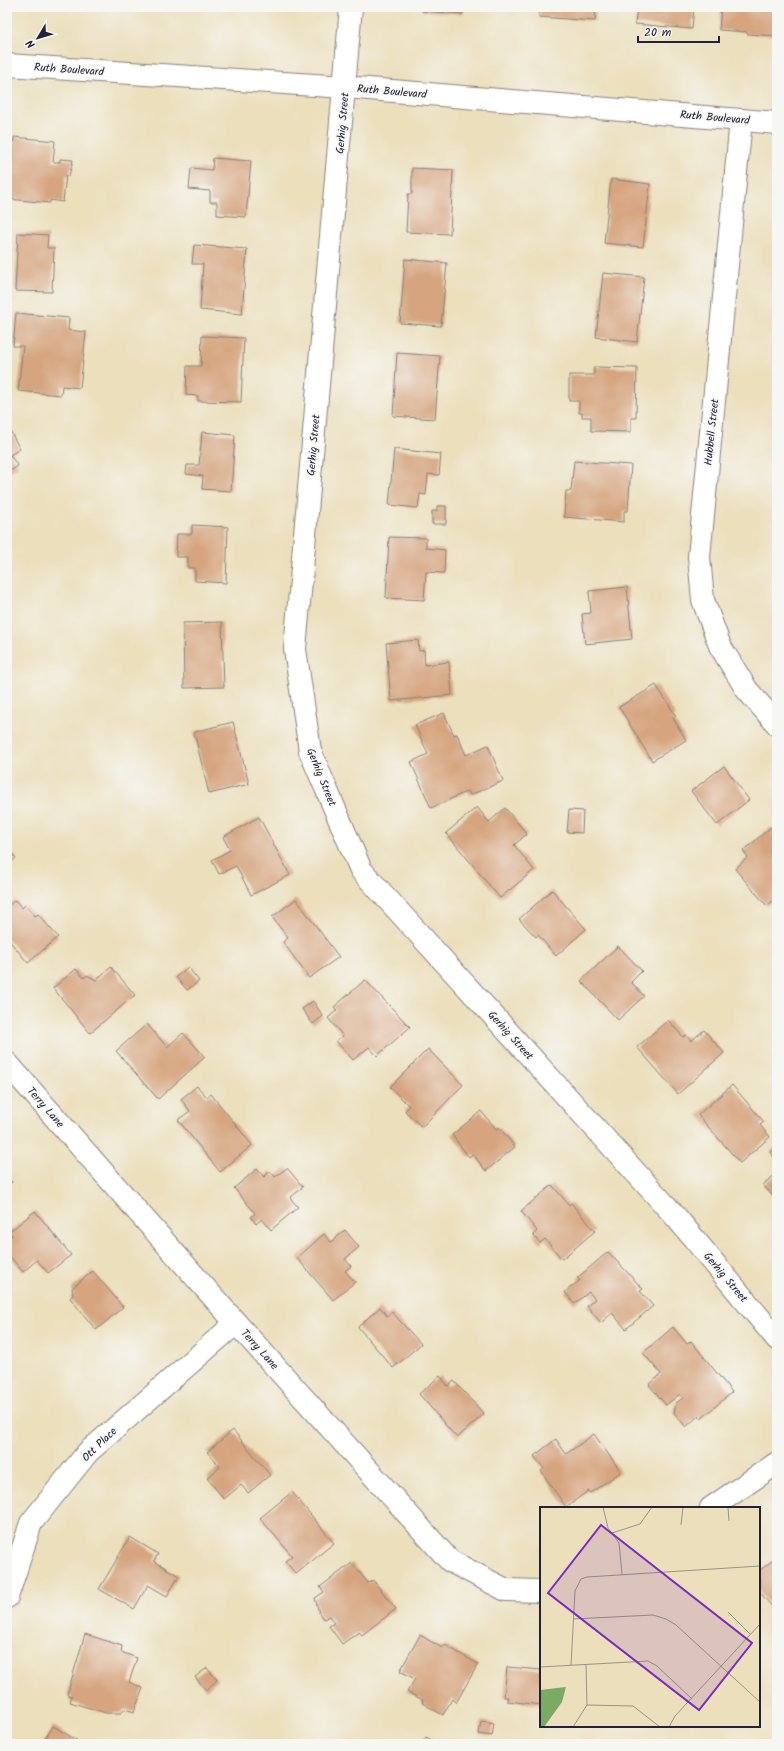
<svg xmlns="http://www.w3.org/2000/svg" width="784" height="1751" viewBox="0 0 784 1751" font-family="Kalam,sans-serif">
<style>
.building{fill:#d6a57f}
.lines{fill:none;stroke-linecap:round;stroke-linejoin:round}
.minor-casing{stroke:#86807c;stroke-width:24}
.minor{stroke:#fff;stroke-width:22}
.labels{text-anchor:middle;stroke-width:3;stroke-linejoin:round;paint-order:stroke}
.street-label{font-size:11px;fill:#22223b;stroke:#f6f6f2}
.inset-road{fill:none;stroke:#9b9388;stroke-width:1}
.view{fill:#7b2cbf;fill-opacity:0.15;stroke:#7b2cbf;stroke-width:2}
.inset-edge{fill:none;stroke:#22223b;stroke-width:2}
</style>
<rect width="100%" height="100%" fill="#f6f6f2"/>
<filter id="ink" filterUnits="userSpaceOnUse"><feTurbulence type="fractalNoise" baseFrequency=".025" numOctaves="2"/><feDisplacementMap in="SourceGraphic" scale="8" xChannelSelector="R" yChannelSelector="G"/><feConvolveMatrix kernelMatrix="1 2 1 2 8 2 1 2 1" color-interpolation-filters="sRGB"/></filter>
<filter id="wash" filterUnits="userSpaceOnUse"><feTurbulence type="fractalNoise" baseFrequency=".012" numOctaves="4" result="noise"/><feDisplacementMap in="SourceGraphic" scale="16" xChannelSelector="R" yChannelSelector="G"/><feGaussianBlur stdDeviation="0.9" result="paint"/><feColorMatrix in="noise" values="0 0 0 0 0 0 0 0 0 0 0 0 0 0 0 0 0 1.4 0 .05"/><feComposite in="paint" operator="in"/></filter>
<g filter="url(#wash)">
<rect width="100%" height="100%" fill="#ebdfbc"/>
<g id="blocks">
<!-- building -->
<g class="building">
<polygon points="422,7 463,7 463,14 422,11"/>
<polygon points="540,7 596,7 595,21 539,17"/>
<polygon points="637,7 694,7 692,29 635,24"/>
<polygon points="721,7 777,7 777,36 747,34 747,32 719,30"/>
<polygon points="14,137 55,141 53,162 60,162 60,159 73,160 69,176 66,175 63,202 50,200 50,203 8,199"/>
<polygon points="213,158 251,161 246,217 217,215 217,202 210,202 210,191 189,189 191,168 212,170"/>
<polygon points="412,168 453,170 450,234 406,232 408,194 412,194"/>
<polygon points="611,179 650,184 643,247 604,243"/>
<polygon points="18,233 48,235 47,248 54,248 52,292 15,291"/>
<polygon points="194,245 247,249 242,314 200,310 203,264 192,264"/>
<polygon points="405,259 447,263 441,326 400,323"/>
<polygon points="603,273 644,277 637,342 596,337"/>
<polygon points="16,313 69,318 68,330 86,332 80,388 62,386 61,395 18,391 23,346 13,346"/>
<polygon points="202,336 244,338 241,402 198,401 198,396 186,395 187,366 201,366"/>
<polygon points="397,353 440,356 435,419 393,416"/>
<polygon points="594,367 637,368 636,418 631,418 631,432 591,431 591,417 582,417 582,413 579,413 579,401 569,401 569,375 594,375"/>
<polygon points="8,427 20,449 10,455 18,466 7,473"/>
<polygon points="202,432 235,435 231,491 202,489 203,476 186,474 187,465 199,465"/>
<polygon points="394,449 441,454 439,475 428,474 426,495 420,494 418,508 389,505"/>
<polygon points="574,461 631,465 628,511 624,511 624,522 564,517 566,491 571,491"/>
<polygon points="437,506 446,506 446,524 432,524 432,511 437,511"/>
<polygon points="192,525 228,527 226,583 195,581 195,568 188,568 188,557 176,557 177,534 192,534"/>
<polygon points="389,537 426,538 426,548 445,550 444,573 426,572 424,600 386,598"/>
<polygon points="627,587 632,639 585,644 582,614 591,613 589,591"/>
<polygon points="222,622 224,687 184,688 183,623"/>
<polygon points="418,640 419,651 424,650 425,665 449,662 452,695 391,701 386,643"/>
<polygon points="656,685 676,716 673,718 686,740 652,761 619,707"/>
<polygon points="444,713 454,735 457,734 466,755 488,745 503,781 470,795 468,791 431,808 411,762 428,754 415,725"/>
<polygon points="233,722 249,784 209,794 194,732"/>
<polygon points="724,766 749,800 717,825 691,791"/>
<polygon points="477,807 489,822 505,808 527,834 514,845 534,870 500,898 446,833"/>
<polygon points="569,810 583,811 582,833 567,832"/>
<polygon points="259,817 290,875 251,895 236,866 219,874 212,860 230,850 223,837"/>
<polygon points="771,827 777,835 777,897 767,906 735,869 748,857 743,851"/>
<polygon points="7,847 16,858 7,866"/>
<polygon points="552,890 586,929 556,956 538,935 536,937 519,919"/>
<polygon points="296,899 339,957 309,978 283,942 288,938 272,917"/>
<polygon points="15,900 22,908 25,905 35,916 38,914 58,937 28,963 7,938 7,907"/>
<polygon points="618,946 642,971 631,982 644,996 618,1020 581,981"/>
<polygon points="111,967 135,995 90,1033 53,988 76,969 84,978 87,975 96,980"/>
<polygon points="188,967 199,981 187,990 176,977"/>
<polygon points="365,980 410,1027 377,1056 369,1047 353,1060 336,1041 343,1036 328,1018 337,1010 334,1007"/>
<polygon points="313,1001 323,1016 313,1024 302,1009"/>
<polygon points="668,1020 683,1037 686,1035 691,1041 704,1030 724,1053 678,1094 637,1047"/>
<polygon points="147,1024 167,1047 183,1033 205,1057 158,1099 116,1051"/>
<polygon points="428,1049 463,1085 422,1127 405,1111 409,1106 390,1087"/>
<polygon points="732,1085 764,1122 760,1125 770,1137 740,1163 698,1115"/>
<polygon points="197,1086 207,1097 211,1094 252,1145 220,1172 178,1120 190,1111 181,1099"/>
<polygon points="481,1111 496,1129 499,1127 515,1147 486,1171 473,1154 469,1157 452,1135"/>
<polygon points="777,1146 777,1161 770,1152"/>
<polygon points="287,1168 303,1187 290,1198 298,1207 271,1230 262,1219 256,1224 251,1217 255,1213 234,1188 257,1169 264,1177 270,1171 275,1177"/>
<polygon points="777,1173 777,1201 763,1185"/>
<polygon points="7,1177 12,1182 7,1186"/>
<polygon points="552,1185 569,1205 571,1203 595,1231 562,1259 545,1239 540,1243 533,1235 537,1231 521,1211"/>
<polygon points="35,1211 71,1255 48,1273 37,1260 23,1272 7,1253 7,1239 12,1235 9,1232"/>
<polygon points="345,1230 359,1247 345,1259 351,1266 345,1271 355,1282 333,1300 297,1258 324,1234 331,1242"/>
<polygon points="608,1252 643,1289 640,1291 653,1306 626,1329 612,1313 601,1323 587,1306 595,1299 589,1292 574,1304 565,1292 580,1280 577,1278"/>
<polygon points="93,1271 123,1307 96,1330 70,1298 73,1295 72,1288"/>
<polygon points="380,1307 387,1316 392,1312 421,1344 393,1368 358,1327"/>
<polygon points="673,1327 687,1344 691,1341 732,1392 701,1419 698,1416 686,1427 674,1413 676,1403 683,1398 680,1394 666,1405 649,1385 661,1374 643,1353"/>
<polygon points="440,1376 448,1386 454,1381 484,1414 457,1438 419,1394"/>
<polygon points="233,1430 270,1475 248,1493 241,1485 224,1499 207,1478 220,1467 207,1452"/>
<polygon points="594,1434 621,1472 590,1493 588,1491 566,1507 541,1471 544,1469 534,1456 556,1439 566,1454"/>
<polygon points="292,1492 334,1543 296,1574 285,1561 292,1556 260,1518"/>
<polygon points="130,1537 158,1554 154,1561 179,1576 167,1596 148,1585 134,1609 99,1589"/>
<polygon points="777,1557 777,1613 759,1591 759,1571"/>
<polygon points="352,1563 368,1583 373,1580 396,1609 362,1635 359,1632 342,1644 329,1626 334,1623 329,1616 324,1619 319,1613 315,1598 324,1592 320,1587"/>
<polygon points="85,1634 122,1646 121,1652 137,1658 129,1682 143,1688 134,1712 125,1709 121,1713 106,1713 70,1702 72,1696 67,1695"/>
<polygon points="420,1635 442,1648 445,1645 478,1664 456,1703 452,1699 443,1715 422,1703 423,1700 407,1692 415,1679 400,1671"/>
<polygon points="507,1667 541,1670 541,1705 507,1701 508,1697 504,1697"/>
<polygon points="207,1668 217,1680 206,1690 195,1677"/>
<polygon points="481,1721 494,1723 492,1736 479,1734"/>
<polygon points="53,1726 78,1741 77,1744 42,1744"/>
<polygon points="426,1737 439,1744 421,1744"/>
</g>
</g>
</g>
<g filter="url(#ink)">
<use href="#blocks" fill-opacity="0" stroke="#86807c" stroke-width="1"/>
<g class="lines">
<defs>
<g id="minor">
<polyline points="351,7 295,649 310,751 361,870 676,1217 777,1339"/>
<polyline points="7,65 345,87 777,123"/>
<polyline points="741,120 699,557 703,600 720,646 747,690 777,724"/>
<polyline points="7,1063 236,1323 450,1561 506,1590 541,1591"/>
<polyline points="711,1508 777,1463"/>
<polyline points="7,1597 31,1523 88,1452 236,1323"/>
</g>
</defs>
<!-- minor casing -->
<use href="#minor" class="minor-casing"/>
<!-- minor -->
<use href="#minor" class="minor"/>
</g>
</g>
<g class="labels">
<!-- street labels -->
<g class="street-label">
<text transform="translate(69 69) rotate(4)" y="4">Ruth Boulevard</text>
<text transform="translate(392 91) rotate(5)" y="4">Ruth Boulevard</text>
<text transform="translate(715 117) rotate(5)" y="4">Ruth Boulevard</text>
<text transform="translate(342 123) rotate(-85)" y="4">Gerhig Street</text>
<text transform="translate(711 432) rotate(-84)" y="4">Hubbell Street</text>
<text transform="translate(313 445) rotate(-85)" y="4">Gerhig Street</text>
<text transform="translate(322 777) rotate(68)" y="4">Gerhig Street</text>
<text transform="translate(511 1035) rotate(48)" y="4">Gerhig Street</text>
<text transform="translate(46 1107) rotate(49)" y="4">Terry Lane</text>
<text transform="translate(726 1277) rotate(50)" y="4">Gerhig Street</text>
<text transform="translate(260 1349) rotate(48)" y="4">Terry Lane</text>
<text transform="translate(99 1444) rotate(-44)" y="4">Ott Place</text>
</g>
</g>
<!-- overview -->
<g transform="translate(540 1507)">
<rect width="220" height="220" fill="#ebdfbc"/>
<path d="M 26,180 L 22,195 L 4,220 L 0,220 L 0,183 Z" fill="#7baa63"/>
<path class="inset-road" d="M 63,0 L 68,21 L 79,36 L 82,67M 188,0 L 189,14M 141,18 L 143,0M 72,26 L 100,17 L 112,0M 188,105 L 210,127M 33,112 L 113,108 L 126,112 L 136,118 L 220,195M 31,158 L 35,84 L 41,72 L 47,70 L 220,59M 0,160 L 108,154 L 117,159 L 152,192M 47,198 L 93,199 L 120,220M 33,220 L 47,198 L 46,157M 129,220 L 135,209 L 220,117"/>
<path class="view" d="M 61,18 L 212,136 L 159,203 L 8,86 Z"/>
<rect width="220" height="220" class="inset-edge"/>
</g>
<!-- margin -->
<rect width="784" height="1751" fill="none" stroke="#f6f6f2" stroke-width="24"/>
<!-- north arrow -->
<g transform="translate(38 38) rotate(232)" stroke="#f6f6f2" stroke-width="3" paint-order="stroke">
<path d="M0-3L7 15L0 10L-7 15Z" fill="#22223b"/>
<text y="-6" font-size="11" font-weight="bold" text-anchor="middle" fill="#22223b">N</text>
</g>
<!-- scale -->
<path d="M638 36v6h81v-6" fill="none" stroke="#22223b" stroke-width="2"/>
<text x="644" y="36" font-size="12" fill="#22223b" stroke="#f6f6f2" stroke-width="3" paint-order="stroke">20 m</text>
</svg>
